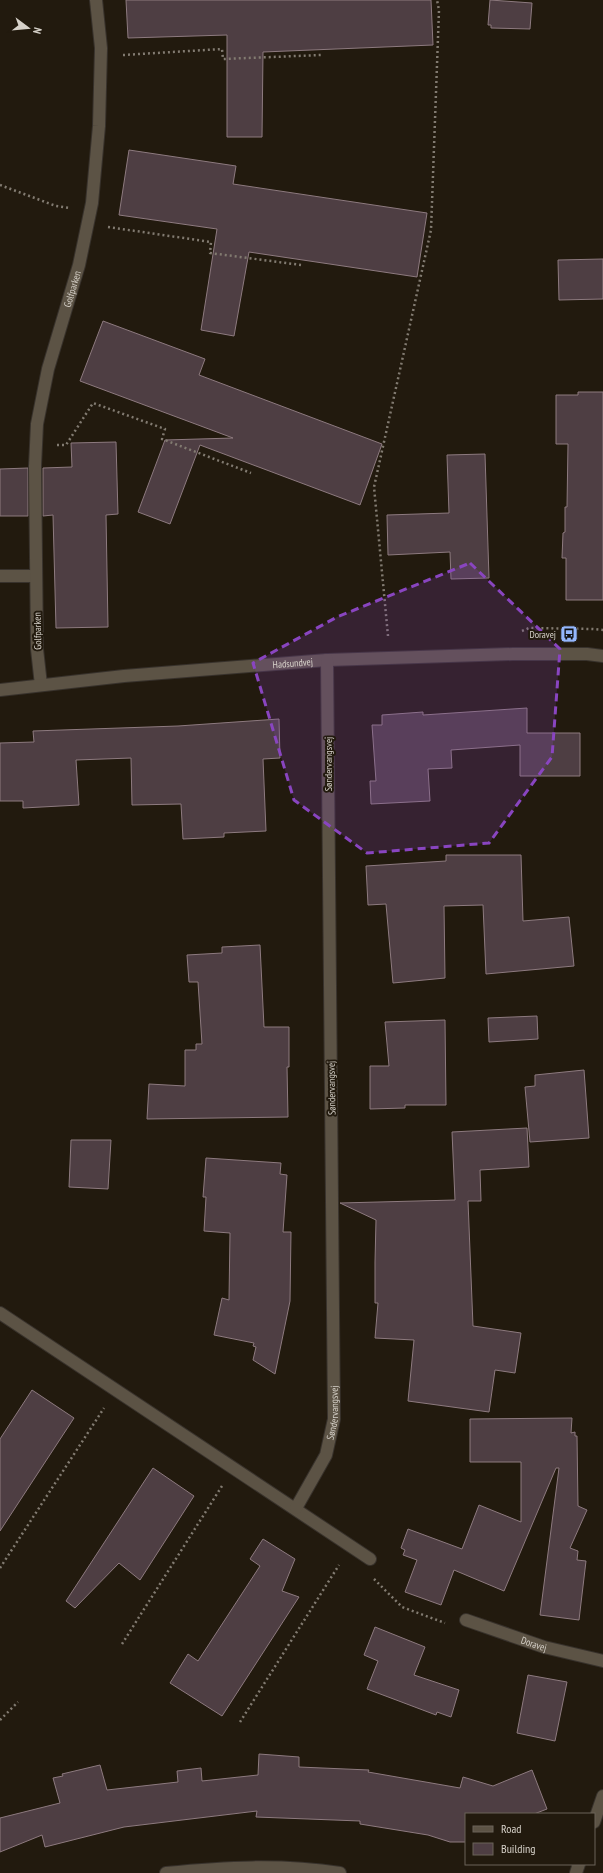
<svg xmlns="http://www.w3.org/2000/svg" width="603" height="1873" viewBox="0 0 603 1873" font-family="'PT Sans Narrow',sans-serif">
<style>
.building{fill:#4e3e43;stroke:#8d7a7f}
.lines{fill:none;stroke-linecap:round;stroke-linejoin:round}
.minor-casing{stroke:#38322c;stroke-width:14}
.path{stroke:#827b71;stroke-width:2.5;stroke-dasharray:2 3;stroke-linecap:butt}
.minor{stroke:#5c5345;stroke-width:12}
.marked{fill:#8945c0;fill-opacity:0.2;stroke:#8945c0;stroke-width:3;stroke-dasharray:8 5;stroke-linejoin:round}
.labels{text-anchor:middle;stroke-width:4;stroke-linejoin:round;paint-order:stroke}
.street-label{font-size:10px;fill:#d6d1c9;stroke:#221a0e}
.poi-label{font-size:10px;fill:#d6d1c9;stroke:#221a0e;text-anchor:end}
</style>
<rect width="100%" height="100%" fill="#221a0e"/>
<!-- building -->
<g class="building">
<polygon points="126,0 431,0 433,45 263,52 262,137 227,137 227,35 128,38"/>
<polygon points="490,0 532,3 530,29 491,28 491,25 488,25"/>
<polygon points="129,150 236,166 233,184 427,213 417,277 249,252 234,336 201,330 217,229 119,215"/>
<polygon points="603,259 603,299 559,300 558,260"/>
<polygon points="103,321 205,359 199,375 382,444 360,505 200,445 170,524 138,512 165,440 233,438 80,381"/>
<polygon points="578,392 603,392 603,600 566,600 566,558 562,558 563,533 565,532 565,507 567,507 568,444 556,444 556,395 578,395"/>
<polygon points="116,442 118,514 106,515 108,627 56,628 53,515 43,516 43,468 72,467 71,443"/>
<polygon points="485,454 489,578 451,579 450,552 388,555 387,515 449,513 447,455"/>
<polygon points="28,468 28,516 0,516 0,469"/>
<polygon points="527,708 527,733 580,733 580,776 520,776 520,745 451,750 452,768 428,769 430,801 371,804 370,781 376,781 372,725 382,725 382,715 423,712 423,715"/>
<polygon points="279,719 280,758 263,759 266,831 224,833 224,837 183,839 181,804 132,805 131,758 76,760 79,805 23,808 23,801 0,801 0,743 34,742 33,731 178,726"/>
<polygon points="446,855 521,855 523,921 569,917 574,966 486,974 483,905 444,906 445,978 393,983 386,904 368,905 366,866 446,861"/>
<polygon points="260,945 264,1027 289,1027 289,1067 287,1067 288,1117 147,1119 149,1084 185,1086 185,1050 196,1050 196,1044 202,1044 198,982 189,982 187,955 222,953 222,947"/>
<polygon points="537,1016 538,1039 489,1042 488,1018"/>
<polygon points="445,1020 446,1105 405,1105 405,1108 370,1109 370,1066 389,1066 385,1022"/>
<polygon points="584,1070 589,1138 530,1142 525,1087 535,1086 535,1075"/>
<polygon points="527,1128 529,1167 480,1170 481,1201 468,1201 473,1326 521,1333 515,1373 495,1370 489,1412 408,1401 414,1340 375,1338 378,1303 375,1303 375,1262 376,1220 340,1203 455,1200 452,1132"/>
<polygon points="71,1140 111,1140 108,1189 69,1187"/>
<polygon points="206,1158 281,1163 280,1174 287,1175 283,1232 291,1232 290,1301 275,1374 253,1360 256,1347 253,1346 254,1343 214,1335 222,1298 229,1300 230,1233 204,1231 206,1197 203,1197"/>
<polygon points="32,1390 74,1418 0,1531 0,1439"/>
<polygon points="572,1418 571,1433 575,1432 575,1436 577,1436 578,1506 587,1510 570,1548 578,1551 577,1560 586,1561 579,1620 540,1615 559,1468 556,1468 504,1591 454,1570 441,1605 405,1592 417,1560 403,1555 405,1550 401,1548 408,1529 462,1549 479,1505 521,1522 521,1462 470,1462 470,1419"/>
<polygon points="153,1468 194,1496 140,1580 119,1563 75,1608 66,1601"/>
<polygon points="263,1539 295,1559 282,1591 299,1597 222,1716 170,1683 188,1654 198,1661 260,1566 250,1559"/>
<polygon points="375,1627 425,1647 414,1675 459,1690 451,1717 437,1712 436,1715 367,1689 378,1661 364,1655"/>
<polygon points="528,1675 567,1682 555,1741 517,1733"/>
<polygon points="259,1754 299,1757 299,1767 369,1770 368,1772 460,1788 463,1777 493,1786 532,1770 547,1809 534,1814 466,1814 466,1842 450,1842 428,1835 360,1824 360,1821 256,1817 257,1811 124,1827 45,1847 42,1835 0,1852 0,1818 60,1803 53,1778 63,1776 62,1774 100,1765 107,1790 178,1782 177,1771 201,1768 202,1781 258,1775"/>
</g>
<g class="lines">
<defs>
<g id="minor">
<polyline points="0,576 36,576"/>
<path id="s1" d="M 41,685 L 37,649 L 35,466 L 37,424 L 48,369 L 79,265 L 92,203 L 99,126 L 101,48 L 96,0"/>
<path id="s2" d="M 0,690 L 124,676 L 327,660 L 513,654 L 587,654 L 603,656"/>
<polyline points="0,1313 370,1559"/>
<path id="s3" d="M 296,1508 L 326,1455 L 334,1419 L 327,660"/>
<path id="s4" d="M 466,1620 L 544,1647 L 603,1661"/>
<polyline points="594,1822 603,1796"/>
<path d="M 166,1873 C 225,1867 281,1864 340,1873"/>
<polyline points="576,1873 579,1864"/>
</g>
</defs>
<!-- minor casing -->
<use href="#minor" class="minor-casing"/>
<!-- path -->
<g class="path">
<polyline points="123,55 222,49 223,59 321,55"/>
<polyline points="0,185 56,206 69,208"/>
<polyline points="108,227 211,242 210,253 301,265"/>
<polyline points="57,445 66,445 93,403 165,429 162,439 251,473"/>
<polyline points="522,631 529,628 593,629 603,630"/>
<polyline points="388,636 374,487 431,230 439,10 437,0"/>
<polyline points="0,1568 104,1408"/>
<polyline points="374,1579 402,1607 445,1623"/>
<polyline points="122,1644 222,1486"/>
<polyline points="0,1720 18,1702"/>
<polyline points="240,1722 339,1565"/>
</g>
<!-- minor -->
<use href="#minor" class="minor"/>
</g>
<!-- marked area -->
<path class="marked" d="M 470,563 L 560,649 L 552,757 L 489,843 L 367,853 L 294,800 L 253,663 L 337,617 Z"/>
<!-- icons -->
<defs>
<symbol id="bus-square" viewBox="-11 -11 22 22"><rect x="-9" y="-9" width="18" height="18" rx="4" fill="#94b7fd" stroke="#221a0e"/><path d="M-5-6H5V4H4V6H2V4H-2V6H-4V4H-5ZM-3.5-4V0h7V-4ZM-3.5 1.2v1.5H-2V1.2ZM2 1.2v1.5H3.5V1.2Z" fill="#111"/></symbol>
</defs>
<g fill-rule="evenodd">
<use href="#bus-square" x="559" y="624" width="20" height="20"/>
</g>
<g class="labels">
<!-- street labels -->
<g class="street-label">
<text dy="4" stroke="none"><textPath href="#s1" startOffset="401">Golfparken</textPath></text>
<text transform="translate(37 631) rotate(-91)" y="4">Golfparken</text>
<text dy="4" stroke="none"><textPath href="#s2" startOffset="294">Hadsundvej</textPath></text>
<text transform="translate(328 764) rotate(-90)" y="4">Søndervangsvej</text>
<text transform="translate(331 1088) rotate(-91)" y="4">Søndervangsvej</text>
<text dy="4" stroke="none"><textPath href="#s3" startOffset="104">Søndervangsvej</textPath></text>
<text dy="4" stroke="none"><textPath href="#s4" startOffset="72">Doravej</textPath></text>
</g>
<!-- poi labels -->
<g class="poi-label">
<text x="556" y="638">Doravej</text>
</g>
</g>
<!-- legend -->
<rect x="465" y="1813" width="130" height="52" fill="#221a0e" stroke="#6a6359"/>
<rect x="473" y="1826" width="20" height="6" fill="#5c5345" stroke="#6a6359"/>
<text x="501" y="1833" font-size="12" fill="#d6d1c9">Road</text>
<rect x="473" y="1843" width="20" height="12" fill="#4e3e43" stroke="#6a6359"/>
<text x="501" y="1853" font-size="12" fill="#d6d1c9">Building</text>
<!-- north arrow -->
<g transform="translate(28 28) rotate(106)" stroke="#221a0e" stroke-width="3" paint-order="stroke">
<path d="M0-3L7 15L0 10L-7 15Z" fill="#d6d1c9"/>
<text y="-6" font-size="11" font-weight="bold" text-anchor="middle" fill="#d6d1c9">N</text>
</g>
</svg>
